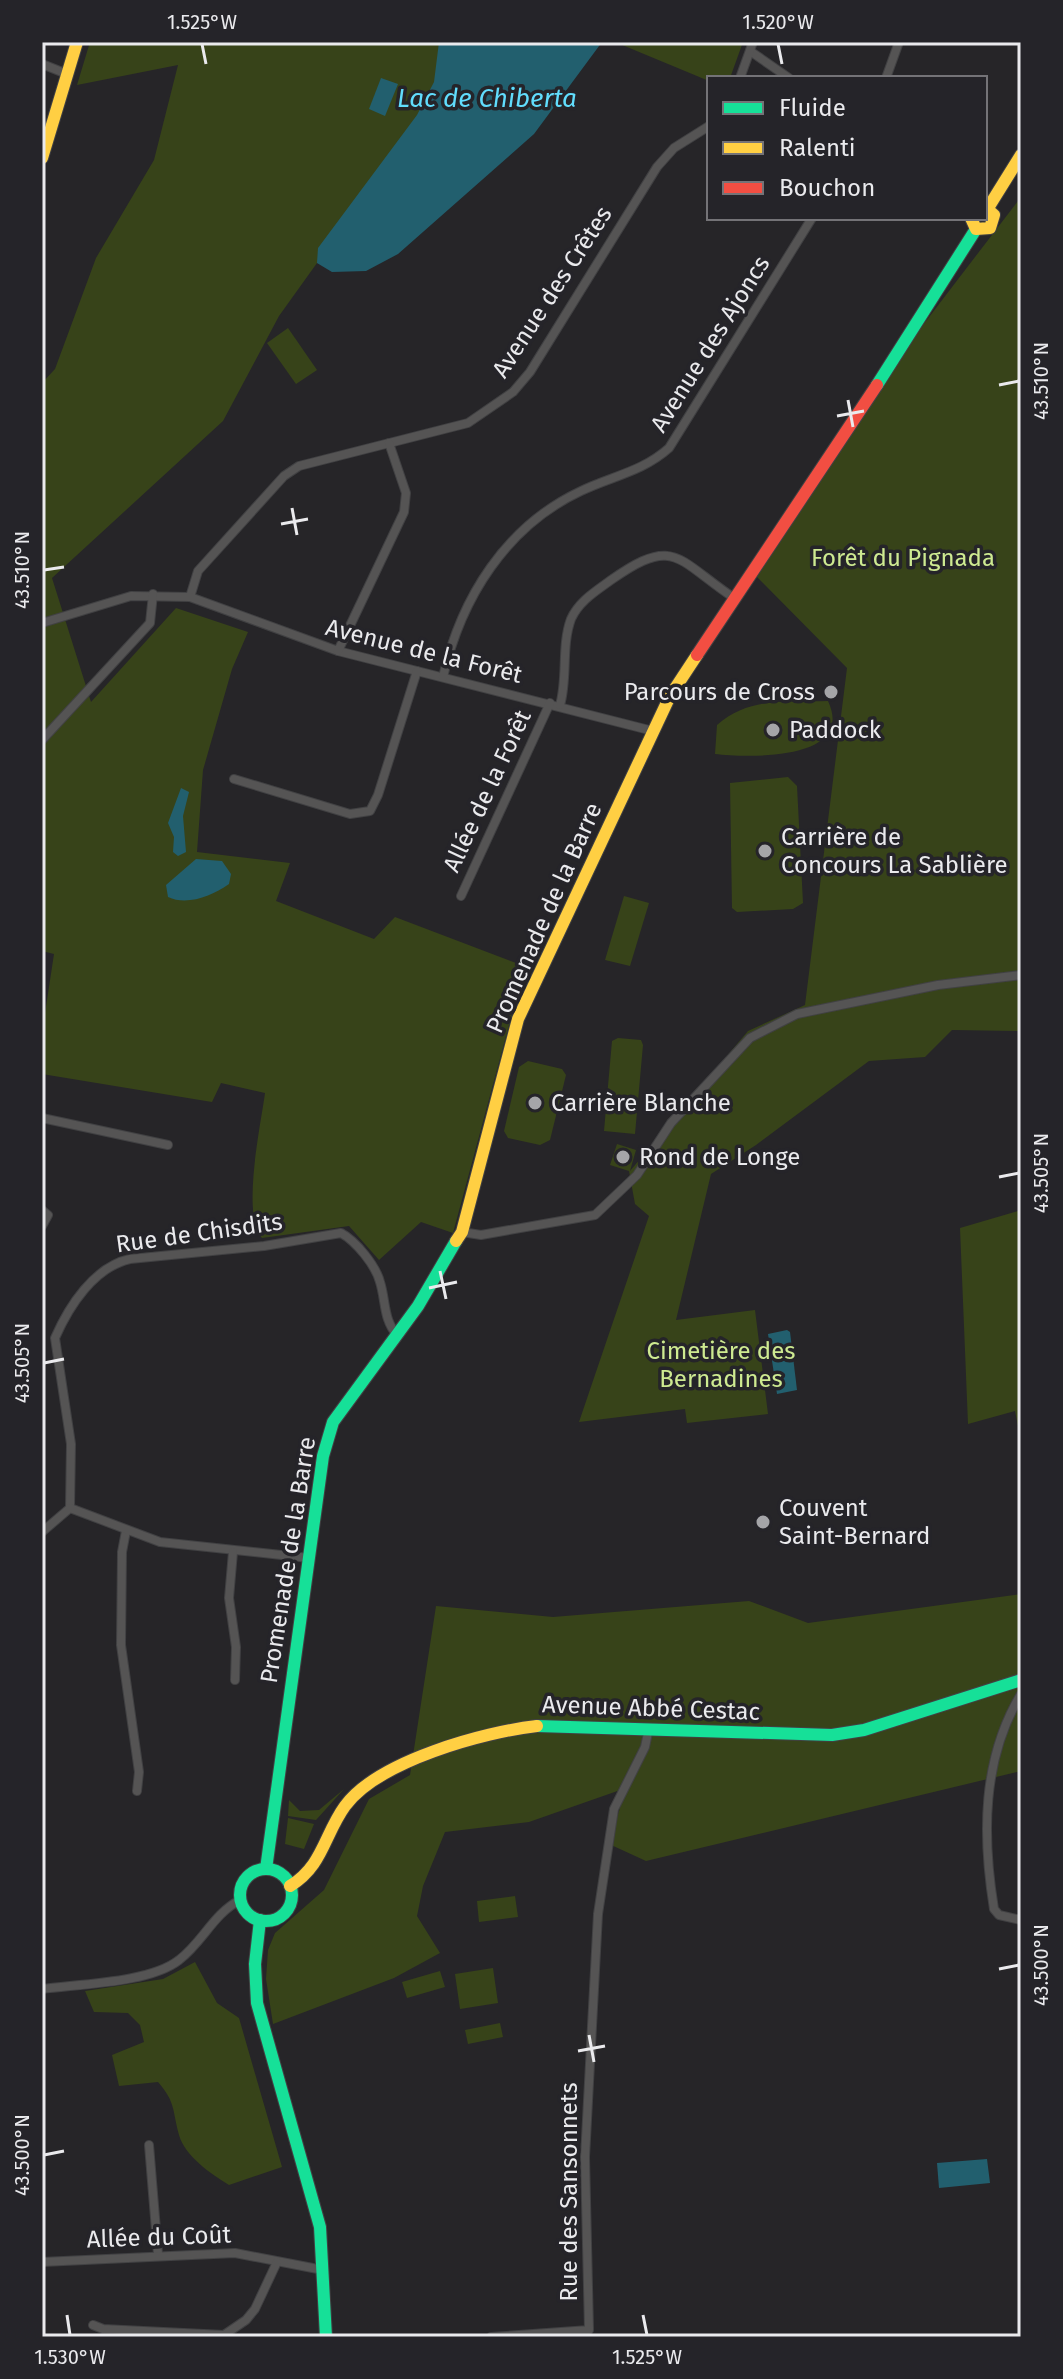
<svg xmlns="http://www.w3.org/2000/svg" width="1063" height="2379" viewBox="0 0 1063 2379" font-family="'Fira Sans',sans-serif">
<style>
.green{fill:#374319}
.water{fill:#225f6e}
.lines{fill:none;stroke-linecap:round;stroke-linejoin:round}
.street-casing{stroke:#414143;stroke-width:10}
.fast-casing{stroke:#414143;stroke-width:14}
.slow-casing{stroke:#414143;stroke-width:14}
.jam-casing{stroke:#414143;stroke-width:14}
.street{stroke:#555454;stroke-width:8}
.fast{stroke:#16e098;stroke-width:12}
.slow{stroke:#ffcf43;stroke-width:12}
.jam{stroke:#f24e42;stroke-width:12}
.ticks{fill:none;stroke:#eaeaed;stroke-width:3}
.poi-dot{fill:#a5a5a8;stroke:#252429;stroke-width:3}
.labels{text-anchor:middle;stroke-width:7;stroke-linejoin:round;paint-order:stroke}
.street-label{font-size:24px;fill:#eaeaed;stroke:#252429}
.park-label{font-size:24px;fill:#ceea91;stroke:#252429}
.poi-label{font-size:24px;fill:#eaeaed;stroke:#252429;text-anchor:start}
.water-label{font-size:26px;font-style:italic;fill:#61ddfd;stroke:#252429}
.neatline{fill:none;stroke:#eaeaed;stroke-width:3}
.ticks-label{font-size:20px;text-anchor:middle;fill:#eaeaed}
</style>
<rect width="100%" height="100%" fill="#262528"/>
<!-- green -->
<g class="green">
<path d="M 90,42 L 595,42 L 361,268 L 317,263 L 279,316 L 223,421 L 52,578 L 91,702 L 176,608 L 248,632 L 232,669 L 203,770 L 197,852 L 290,863 L 276,901 L 374,939 L 395,917 L 532,969 L 512,1014 L 453,1233 L 421,1222 L 379,1260 L 349,1226 L 262,1238 C 241,1215 261,1124 265,1093 L 221,1083 L 212,1102 L 42,1074 L 42,1033 L 54,954 L 42,951 L 42,383 L 55,369 L 96,258 L 154,160 L 178,65 L 77,85 Z"/>
<polygon points="615,42 743,42 730,78 709,81"/>
<polygon points="1021,197 1021,743 1018,777 1021,780 1021,1031 952,1030 925,1057 869,1061 756,1145 711,1174 676,1320 755,1310 768,1414 687,1423 685,1409 579,1422 649,1216 635,1204 629,1171 610,1165 617,1144 636,1150 630,1171 748,1031 805,1005 847,668 754,574 864,402"/>
<polygon points="288,328 317,370 296,384 267,343"/>
<path d="M 828,701 C 856,761 749,758 715,754 L 717,725 C 749,697 786,702 828,701 Z"/>
<polygon points="788,777 797,786 803,903 793,909 737,912 732,908 730,783"/>
<polygon points="624,896 649,903 630,966 605,960"/>
<polygon points="618,1038 641,1040 643,1045 635,1134 604,1131 612,1041"/>
<polygon points="528,1061 562,1069 566,1075 550,1140 540,1145 508,1138 504,1131 519,1067"/>
<polygon points="1021,1210 1021,1441 1015,1411 968,1424 960,1228"/>
<polygon points="1021,1594 1021,1771 646,1861 609,1844 626,1788 529,1822 445,1832 423,1886 417,1916 440,1953 394,1978 273,2024 266,1979 268,1950 275,1933 324,1890 369,1799 410,1775 436,1606 553,1617 749,1601 808,1623"/>
<polygon points="344,1789 316,1820 288,1816 289,1800 300,1811 319,1810"/>
<polygon points="288,1818 314,1824 304,1849 285,1844"/>
<polygon points="515,1896 518,1917 479,1922 477,1901"/>
<path d="M 195,1962 L 217,2003 L 239,2018 L 282,2167 L 229,2185 C 211,2174 185,2156 179,2135 C 172,2109 176,2103 158,2082 L 119,2086 L 112,2055 L 144,2042 L 140,2025 L 128,2013 L 94,2012 L 85,1991 L 163,1979 Z"/>
<polygon points="493,1968 498,2003 460,2009 455,1974"/>
<polygon points="440,1971 445,1987 407,1998 402,1982"/>
<polygon points="500,2023 503,2037 468,2044 465,2030"/>
</g>
<!-- water -->
<g class="water">
<polygon points="439,42 602,42 534,134 398,254 366,271 332,272 317,263 318,248 417,115 434,82"/>
<polygon points="381,78 398,84 385,116 369,109"/>
<polygon points="181,788 189,792 183,816 186,852 178,856 173,852 174,837 168,823"/>
<path d="M 196,859 L 222,861 L 231,874 L 229,884 C 212,896 187,906 168,897 L 166,885 Z"/>
<polygon points="787,1330 790,1332 797,1390 777,1394 768,1334"/>
<polygon points="987,2159 990,2183 939,2188 937,2163"/>
</g>
<g class="lines">
<defs>
<g id="street">
<polyline points="750,51 789,78"/>
<polyline points="42,64 67,74"/>
<polyline points="740,78 753,42"/>
<polyline points="886,78 899,42"/>
<polyline points="190,597 198,571 284,476 299,466 468,423 513,392 530,372 657,167 674,148 709,126"/>
<polyline points="42,623 131,596 190,597 338,651 653,731"/>
<polyline points="338,651 404,512 406,493 389,443"/>
<path d="M 443,677 C 461,598 506,526 581,491 C 612,476 642,472 669,448 L 812,218"/>
<path d="M 560,705 C 568,678 561,646 571,619 C 579,601 596,591 611,580 C 675,535 676,559 734,598"/>
<polyline points="42,740 150,623 153,594"/>
<polyline points="234,779 350,814 370,811 378,795 417,671"/>
<polyline points="461,896 550,703"/>
<polyline points="42,1118 168,1145"/>
<polyline points="42,1210 48,1215 42,1226"/>
<polyline points="462,1232 481,1235 595,1215 637,1175 671,1123 750,1038 797,1014 938,985 1021,975"/>
<path d="M 70,1508 L 71,1444 L 55,1338 C 69,1306 94,1267 130,1259 L 264,1246 L 341,1233 C 356,1241 376,1266 380,1282 C 386,1301 383,1319 397,1335"/>
<polyline points="126,1531 122,1552 121,1645 139,1772 137,1791"/>
<polyline points="42,1532 70,1508 160,1542 309,1558"/>
<polyline points="233,1552 229,1598 236,1647 235,1680"/>
<path d="M 1021,1694 C 982,1759 982,1835 994,1909 L 999,1915 L 1021,1920"/>
<path d="M 42,1989 C 79,1984 150,1983 179,1960 C 203,1942 213,1914 240,1900"/>
<polyline points="149,2145 158,2254"/>
<polyline points="42,2262 235,2253 323,2270"/>
<polyline points="93,2325 103,2329 224,2335 246,2320 255,2309 277,2262"/>
<polyline points="491,2337 589,2330 585,2157 598,1914 614,1809 645,1747 649,1728"/>
</g>
<g id="fast">
<polyline points="877,385 976,229"/>
<polyline points="537,1726 832,1735 864,1730 1021,1680"/>
<polyline points="266,1869 323,1456 333,1422 418,1306 456,1241"/>
<circle cx="266" cy="1895" r="26"/>
<polyline points="260,1920 255,1964 257,2003 320,2227 326,2337"/>
</g>
<g id="slow">
<polyline points="42,158 77,42"/>
<polyline points="988,208 1021,155"/>
<polyline points="971,218 976,229 990,228 994,215 985,207"/>
<polyline points="456,1241 462,1232 518,1019 670,696 697,655"/>
<path d="M 290,1886 C 323,1866 324,1835 345,1806 C 378,1761 484,1732 537,1726"/>
</g>
<polyline id="jam" points="697,655 877,385"/>
</defs>
<!-- street casing -->
<use href="#street" class="street-casing"/>
<!-- fast casing -->
<use href="#fast" class="fast-casing"/>
<!-- slow casing -->
<use href="#slow" class="slow-casing"/>
<!-- jam casing -->
<use href="#jam" class="jam-casing"/>
<!-- street -->
<use href="#street" class="street"/>
<!-- fast -->
<use href="#fast" class="fast"/>
<!-- slow -->
<use href="#slow" class="slow"/>
<!-- jam -->
<use href="#jam" class="jam"/>
</g>
<!-- ticks -->
<path class="ticks" d="M 202,44 L 206,64M 778,44 L 782,64M 999,385 L 1019,381M 848,400 L 853,427M 837,416 L 864,411M 292,508 L 297,535M 281,524 L 308,519M 44,570 L 64,567M 999,1177 L 1019,1173M 440,1271 L 446,1299M 429,1288 L 457,1282M 44,1363 L 64,1359M 999,1969 L 1019,1965M 589,2035 L 594,2062M 578,2051 L 605,2046M 44,2155 L 64,2151M 67,2315 L 70,2335M 643,2315 L 647,2335"/>
<!-- markers -->
<g class="poi-dot">
<circle cx="831" cy="692" r="8"/>
<circle cx="773" cy="730" r="8"/>
<circle cx="765" cy="851" r="8"/>
<circle cx="535" cy="1103" r="8"/>
<circle cx="623" cy="1157" r="8"/>
<circle cx="763" cy="1522" r="8"/>
</g>
<g class="labels">
<!-- street labels -->
<g class="street-label">
<text transform="translate(552 292) rotate(-57)" y="8">Avenue des Crêtes</text>
<text transform="translate(710 344) rotate(-58)" y="8">Avenue des Ajoncs</text>
<text transform="translate(424 651) rotate(14)" y="8">Avenue de la Forêt</text>
<text transform="translate(487 791) rotate(-65)" y="8">Allée de la Forêt</text>
<text transform="translate(544 918) rotate(-66)" y="8">Promenade de la Barre</text>
<text transform="translate(199 1233) rotate(-8)" y="8">Rue de Chisdits</text>
<text transform="translate(288 1560) rotate(-81)" y="8">Promenade de la Barre</text>
<text transform="translate(651 1708) rotate(2)" y="8">Avenue Abbé Cestac</text>
<text transform="translate(569 2192) rotate(-90)" y="8">Rue des Sansonnets</text>
<text transform="translate(159 2237) rotate(-2)" y="8">Allée du Coût</text>
</g>
<!-- park labels -->
<g class="park-label">
<text x="903" y="566">Forêt du Pignada</text>
<text x="721" y="1359">Cimetière des<tspan x="721" dy="28">Bernadines</tspan></text>
</g>
<!-- poi labels -->
<g class="poi-label">
<text x="815" y="700" text-anchor="end">Parcours de Cross</text>
<text x="789" y="738">Paddock</text>
<text x="781" y="845">Carrière de<tspan x="781" dy="28">Concours La Sablière</tspan></text>
<text x="551" y="1111">Carrière Blanche</text>
<text x="639" y="1165">Rond de Longe</text>
<text x="779" y="1516">Couvent<tspan x="779" dy="28">Saint-Bernard</tspan></text>
</g>
<!-- water labels -->
<g class="water-label">
<text x="487" y="107">Lac de Chiberta</text>
</g>
</g>
<!-- border -->
<rect width="1063" height="2379" fill="none" stroke="#252429" stroke-width="88"/>
<!-- legend -->
<rect x="707" y="76" width="280" height="144" fill="#252429" stroke="#747377" stroke-width="2"/>
<rect x="723" y="102" width="40" height="12" fill="#16e098" stroke="#747377" stroke-width="2"/>
<text x="779" y="116" font-size="24" fill="#eaeaed">Fluide</text>
<rect x="723" y="142" width="40" height="12" fill="#ffcf43" stroke="#747377" stroke-width="2"/>
<text x="779" y="156" font-size="24" fill="#eaeaed">Ralenti</text>
<rect x="723" y="182" width="40" height="12" fill="#f24e42" stroke="#747377" stroke-width="2"/>
<text x="779" y="196" font-size="24" fill="#eaeaed">Bouchon</text>
<rect x="44" y="44" width="975" height="2291" class="neatline"/>
<g class="ticks-label">
<text x="202" y="29">1.525°W</text>
<text x="778" y="29">1.520°W</text>
<text transform="translate(1041 381) rotate(-90)" y="7">43.510°N</text>
<text transform="translate(22 570) rotate(-90)" y="7">43.510°N</text>
<text transform="translate(1041 1173) rotate(-90)" y="7">43.505°N</text>
<text transform="translate(22 1363) rotate(-90)" y="7">43.505°N</text>
<text transform="translate(1041 1965) rotate(-90)" y="7">43.500°N</text>
<text transform="translate(22 2155) rotate(-90)" y="7">43.500°N</text>
<text x="70" y="2364">1.530°W</text>
<text x="647" y="2364">1.525°W</text>
</g>
</svg>
